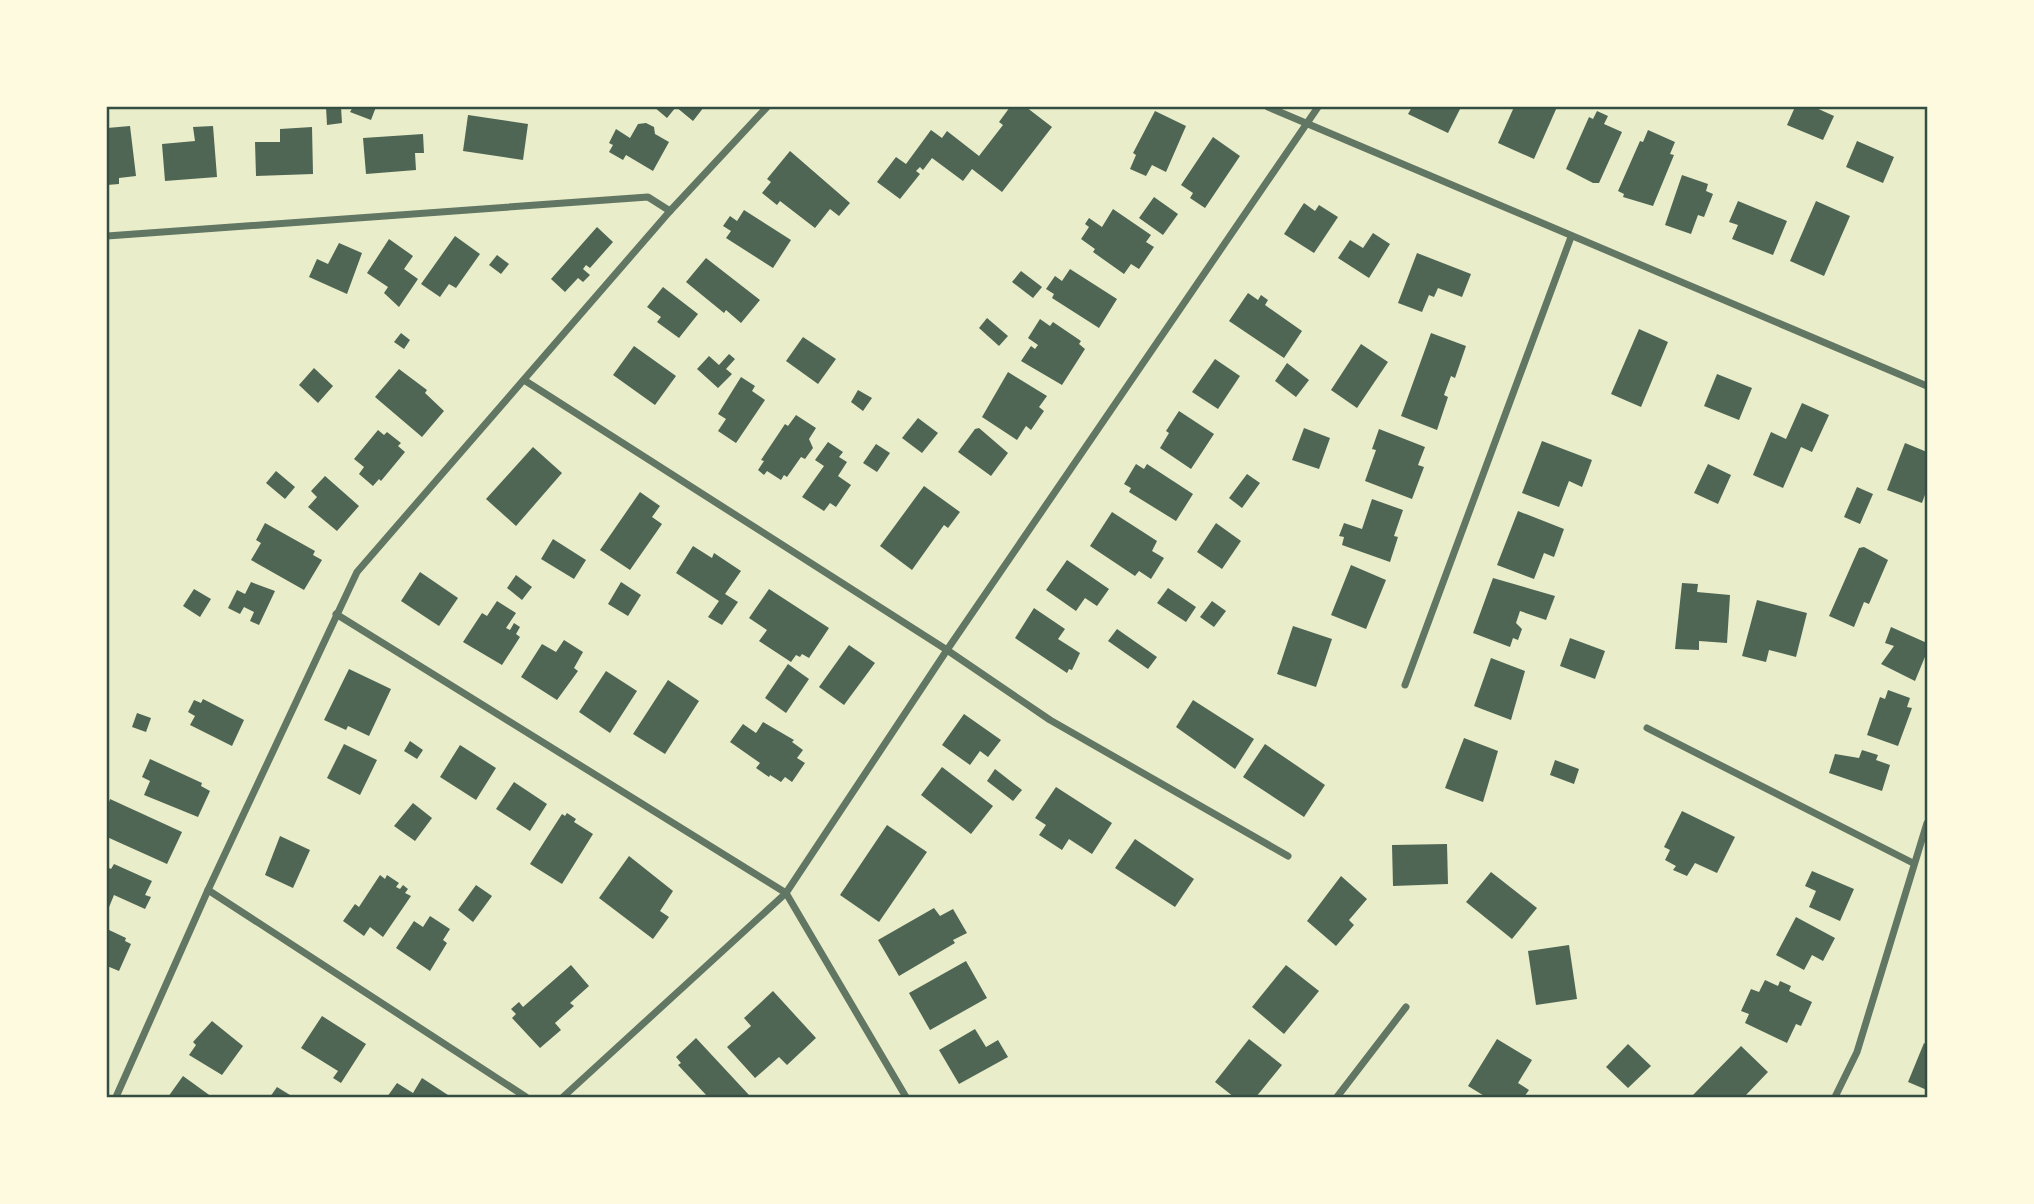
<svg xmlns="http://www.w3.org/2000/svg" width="2034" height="1204" viewBox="0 0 2034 1204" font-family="'Alegreya Sans',sans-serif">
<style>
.building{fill:#4f6655}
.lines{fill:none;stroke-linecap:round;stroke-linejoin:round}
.minor{stroke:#617663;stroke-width:7}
.neatline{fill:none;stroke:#344e41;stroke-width:2.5}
</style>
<rect width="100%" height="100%" fill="#e9edc9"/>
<!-- building -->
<g class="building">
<polygon points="326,107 341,107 342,123 327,125"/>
<polygon points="353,107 376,107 371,120 350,112"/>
<polygon points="654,107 704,107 693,121 676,107 667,118"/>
<polygon points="1010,107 1026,107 1052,127 1002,192 972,169 963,181 932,158 923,170 920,167 916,171 920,174 900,199 877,182 896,157 906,164 931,130 942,138 947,131 979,156 1003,125 999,122"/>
<polygon points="1412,107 1461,107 1448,133 1408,114"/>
<polygon points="1514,107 1557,107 1534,159 1498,143"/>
<polygon points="1795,107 1814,107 1834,116 1823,140 1787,125"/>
<polygon points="1155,111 1186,126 1166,172 1152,165 1146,176 1130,169 1136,155 1133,153"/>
<polygon points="1597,111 1608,116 1604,124 1622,132 1599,183 1593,183 1566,169 1589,117 1593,119"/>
<polygon points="468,115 528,124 523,160 463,151"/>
<polygon points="646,123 654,127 655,134 669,142 653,171 626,155 623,160 609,152 613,145 609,143 616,129 630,138 638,124"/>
<polygon points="130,126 136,176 119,178 119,184 107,185 107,128"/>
<polygon points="213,126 217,177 165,181 162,144 195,141 193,127"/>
<polygon points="312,127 313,174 256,176 255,142 280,142 280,129"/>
<polygon points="1648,130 1675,142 1670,154 1674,155 1653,206 1623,197 1624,194 1618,191 1640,141 1643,142"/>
<polygon points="423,134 424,153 415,153 416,170 366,174 363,138"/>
<polygon points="1213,137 1240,156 1205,208 1190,198 1193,193 1181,185"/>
<polygon points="1857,141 1894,157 1883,183 1846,167"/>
<polygon points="790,151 850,203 839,216 830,209 815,228 780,201 777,205 762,193 771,182 767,179"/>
<polygon points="1682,175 1708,184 1706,191 1713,194 1704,217 1698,215 1691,234 1665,225"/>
<polygon points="1154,197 1178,214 1163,235 1139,218"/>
<polygon points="1738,201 1787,221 1773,255 1732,239 1738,225 1729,222"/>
<polygon points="1816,201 1850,216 1824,276 1790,261"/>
<polygon points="1304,203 1315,211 1319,205 1338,217 1314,253 1284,234"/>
<polygon points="1113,209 1151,235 1146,242 1154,247 1139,269 1131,264 1124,274 1093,252 1095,249 1081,239 1089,227 1085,224 1089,218 1102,227"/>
<polygon points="744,210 791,240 773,268 726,238 731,231 723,226 730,216 737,221"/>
<polygon points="597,227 613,242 590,268 586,265 583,269 590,275 583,282 578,278 565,292 551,279"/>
<polygon points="1373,233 1390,244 1369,278 1338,258 1350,240 1363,248"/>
<polygon points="455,236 480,254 456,288 449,284 440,297 421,284"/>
<polygon points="389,239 413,256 404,269 418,279 399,307 384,293 388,287 367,273"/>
<polygon points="339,243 362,253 347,294 309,277 317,259 328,264"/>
<polygon points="1417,253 1471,274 1462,297 1438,288 1434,297 1429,295 1422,312 1398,303"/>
<polygon points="497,255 509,264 501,274 489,265"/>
<polygon points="706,258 760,300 741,323 726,310 724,313 686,282"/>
<polygon points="1070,269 1117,299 1099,328 1052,298 1054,294 1046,289 1055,276 1062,281"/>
<polygon points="1021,271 1042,287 1033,298 1012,282"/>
<polygon points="663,287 698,314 679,338 657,322 661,317 647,307"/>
<polygon points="1248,293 1258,300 1261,295 1268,300 1265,305 1302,331 1284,358 1229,321"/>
<polygon points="987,318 1008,336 999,346 979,328"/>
<polygon points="1040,319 1050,326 1053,322 1081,341 1079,344 1085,349 1062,385 1021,361 1031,346 1035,349 1038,345 1028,338"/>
<polygon points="1639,329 1668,342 1641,407 1611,394"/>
<polygon points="401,333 410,340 404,349 394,342"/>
<polygon points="1431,333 1466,346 1455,378 1451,376 1444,395 1448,397 1437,430 1401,416"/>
<polygon points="803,337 836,359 818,384 786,361"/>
<polygon points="1361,344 1388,362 1357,408 1331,390"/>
<polygon points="634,346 676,376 655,405 613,375"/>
<polygon points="729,354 735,359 726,369 732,374 718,388 697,369 709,356 719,365"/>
<polygon points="1215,359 1240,376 1218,409 1192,392"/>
<polygon points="1287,363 1309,380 1296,397 1275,381"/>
<polygon points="314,368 333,386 318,403 299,385"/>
<polygon points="399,369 427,390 425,393 444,411 422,437 375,397"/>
<polygon points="1008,372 1047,396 1039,407 1044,411 1031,430 1026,426 1017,440 982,417"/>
<polygon points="1717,374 1752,388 1739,420 1704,406"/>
<polygon points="741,377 755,386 752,391 765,400 736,443 718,431 726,419 718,414"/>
<polygon points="858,390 872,398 863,411 851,402"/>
<polygon points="1802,403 1829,415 1812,452 1801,447 1783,488 1753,475 1771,432 1786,439"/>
<polygon points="1179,411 1214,434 1191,469 1160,448 1169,433 1166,431"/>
<polygon points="796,415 816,428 809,439 813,448 805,459 801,457 787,477 784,475 781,480 767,471 764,475 758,470 764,461 761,460 785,424 788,426"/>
<polygon points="918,418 938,433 922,453 902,438"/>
<polygon points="979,428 1008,453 991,476 958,452 975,429"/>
<polygon points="1304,428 1330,438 1319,469 1292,460"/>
<polygon points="1379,429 1425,447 1418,465 1424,467 1412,499 1365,481 1376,450 1372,449"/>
<polygon points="378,430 384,435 387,432 401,443 398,446 405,452 381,481 379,479 373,486 359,474 364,467 354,459"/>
<polygon points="1542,441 1592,460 1582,487 1569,481 1559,507 1522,493"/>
<polygon points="828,442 843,452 839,457 847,462 838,476 851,485 836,507 830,503 824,511 802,497 824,466 815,460"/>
<polygon points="1905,443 1927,452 1927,489 1922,503 1887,490"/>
<polygon points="876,444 890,453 877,472 863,463"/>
<polygon points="533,447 562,473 516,526 486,499"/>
<polygon points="1136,464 1144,469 1147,464 1193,494 1176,521 1129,492 1131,488 1124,484"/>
<polygon points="1708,464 1731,475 1718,504 1694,493"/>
<polygon points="276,471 295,487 285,499 266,483"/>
<polygon points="1247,474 1260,483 1242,508 1229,498"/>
<polygon points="325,476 359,506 337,531 308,507 317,497 311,491"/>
<polygon points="924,486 960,512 948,528 944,525 912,570 880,546"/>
<polygon points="1857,487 1873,494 1860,524 1844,517"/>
<polygon points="640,492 660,506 652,517 662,524 630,570 600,550"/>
<polygon points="1372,499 1403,510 1394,536 1398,537 1390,562 1342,545 1344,537 1339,536 1344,523 1362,529"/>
<polygon points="1518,511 1564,529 1554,557 1544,553 1534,579 1497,565"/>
<polygon points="1112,512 1157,541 1152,551 1164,558 1151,579 1139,571 1135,576 1090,546"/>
<polygon points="265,523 315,551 313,555 322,560 304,590 251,560 261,543 256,540"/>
<polygon points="1216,523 1241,541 1222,569 1197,552"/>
<polygon points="553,539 586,560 574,579 541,559"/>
<polygon points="693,546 712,558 714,553 741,571 725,594 738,602 722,625 708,617 719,601 676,573"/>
<polygon points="1864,547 1888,560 1869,604 1864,602 1854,627 1829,616 1859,548"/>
<polygon points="1067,560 1109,589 1097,606 1085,598 1076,611 1046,590"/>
<polygon points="1351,565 1386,580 1366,629 1331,615"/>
<polygon points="420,572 458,598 439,626 401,601"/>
<polygon points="516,575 532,587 522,600 507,588"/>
<polygon points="1493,578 1555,596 1546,620 1520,611 1516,623 1522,629 1518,640 1513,638 1510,647 1473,633"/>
<polygon points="251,582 275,591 259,625 250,621 254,612 244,607 240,614 228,608 237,590 245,594"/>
<polygon points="621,582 641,595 628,616 608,604"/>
<polygon points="1682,583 1698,584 1697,592 1730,595 1727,643 1699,641 1699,650 1675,649"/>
<polygon points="1168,588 1196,607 1186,622 1157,603"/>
<polygon points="194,589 211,599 200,617 183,606"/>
<polygon points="769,589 829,628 809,658 802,654 800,657 796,655 791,662 759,641 767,630 749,618"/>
<polygon points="1757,600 1807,613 1796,657 1769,650 1766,662 1742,656"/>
<polygon points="497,601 516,613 506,628 510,630 514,623 520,627 516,634 520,637 502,665 463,642 482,613 487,616"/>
<polygon points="1212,601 1226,611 1214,627 1200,617"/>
<polygon points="1034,608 1065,629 1058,639 1080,653 1072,670 1069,669 1067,673 1015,638"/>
<polygon points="1293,626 1332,639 1316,687 1277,674"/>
<polygon points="1891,627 1927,643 1927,652 1915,681 1881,664 1894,646 1885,643"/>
<polygon points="1117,629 1157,657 1148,669 1108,641"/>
<polygon points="1570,638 1605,651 1595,679 1560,666"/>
<polygon points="564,640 583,652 574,668 578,671 557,700 521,677 542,644 556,652"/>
<polygon points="849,645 875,663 844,705 819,687"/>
<polygon points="1491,658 1525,671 1511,720 1474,706"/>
<polygon points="788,664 809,679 786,713 765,698"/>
<polygon points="349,669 391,689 369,736 348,726 346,730 324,720"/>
<polygon points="606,671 637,691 610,733 579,712"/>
<polygon points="668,680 699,701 665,754 633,734"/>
<polygon points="1888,690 1910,698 1907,707 1912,708 1898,746 1867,735 1880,697 1885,699"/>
<polygon points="203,699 244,720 232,746 190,725 195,716 188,712 194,700 201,703"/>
<polygon points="1193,700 1254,739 1235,769 1176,727"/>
<polygon points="137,713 151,718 146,732 132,727"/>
<polygon points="964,714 1001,740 988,757 980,751 970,765 942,745"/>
<polygon points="763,722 794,740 792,742 803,750 797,758 805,763 792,782 785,777 781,782 770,775 769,777 756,768 760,763 730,742 743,724 756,733"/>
<polygon points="1464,738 1498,751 1483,802 1445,788"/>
<polygon points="410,741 423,750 417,759 404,751"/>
<polygon points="344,744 377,760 360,795 327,778"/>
<polygon points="1265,744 1325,785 1304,817 1243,777"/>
<polygon points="460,745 496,768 476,800 440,777"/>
<polygon points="1862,750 1878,755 1876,760 1890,765 1882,791 1829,773 1835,754 1859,758"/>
<polygon points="150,759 202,783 201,786 210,791 198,817 144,795 150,781 142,777"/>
<polygon points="1555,760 1579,769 1574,784 1550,775"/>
<polygon points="942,767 993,806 971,834 921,795"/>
<polygon points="995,769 1022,790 1013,801 987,781"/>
<polygon points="514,782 547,804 530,831 496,809"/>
<polygon points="1056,787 1112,823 1092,854 1069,839 1062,850 1039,835 1046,825 1035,818"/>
<polygon points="110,799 182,832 167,864 107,837 107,808"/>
<polygon points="413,803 432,818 415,841 394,826"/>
<polygon points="1682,811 1735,837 1717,873 1695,863 1687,876 1673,870 1676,866 1665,860 1670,850 1664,847"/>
<polygon points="567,813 576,819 574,822 593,834 562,884 530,864 562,814 565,816"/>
<polygon points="887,825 927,852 879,922 840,895"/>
<polygon points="280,836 310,850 293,888 265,875"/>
<polygon points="1135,839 1194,879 1175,907 1115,868"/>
<polygon points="1447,844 1448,884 1393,886 1392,845"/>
<polygon points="629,856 673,891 660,911 669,917 653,939 599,898"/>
<polygon points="114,864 152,881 145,895 151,897 145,909 114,895 107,912 107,867 111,869"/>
<polygon points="1812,871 1854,889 1840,921 1809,907 1816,891 1805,886"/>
<polygon points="1491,872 1537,908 1512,939 1466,902"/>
<polygon points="380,875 385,879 387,875 399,883 396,887 400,889 403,885 408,889 405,893 411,896 383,937 370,927 364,936 343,921 355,904 359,907"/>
<polygon points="1341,876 1367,899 1349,920 1354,925 1336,946 1307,921"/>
<polygon points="476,885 492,896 473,922 458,910"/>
<polygon points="934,908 940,916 953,909 967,933 953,940 955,943 899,976 878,940"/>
<polygon points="430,916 450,929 443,940 447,943 430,971 396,948 414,921 423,927"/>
<polygon points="1796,917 1835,938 1823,961 1812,955 1804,970 1776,955"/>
<polygon points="107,929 126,938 125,941 131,944 119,971 107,966"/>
<polygon points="1569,945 1577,999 1536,1005 1528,951"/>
<polygon points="966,961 987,998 930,1030 909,993"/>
<polygon points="571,965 589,986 570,1003 574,1006 555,1023 561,1030 540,1048 512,1018 516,1014 511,1009 519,1002 523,1007"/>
<polygon points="1286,965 1319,991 1284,1034 1252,1007"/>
<polygon points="1765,980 1778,986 1780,981 1791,986 1789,991 1812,1002 1801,1026 1796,1024 1787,1043 1745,1023 1749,1014 1741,1011 1751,989 1759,992"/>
<polygon points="773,991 816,1038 787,1065 779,1057 755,1078 727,1047 751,1026 744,1018"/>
<polygon points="322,1016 366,1044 341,1083 333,1078 338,1071 301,1048"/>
<polygon points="212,1021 243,1046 222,1075 189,1055 196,1045 193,1042"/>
<polygon points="975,1029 986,1047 998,1040 1008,1057 959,1084 939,1050"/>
<polygon points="696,1038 749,1095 746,1097 708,1097 678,1065 681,1063 676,1057"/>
<polygon points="1249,1039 1282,1065 1256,1097 1234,1097 1215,1082"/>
<polygon points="1497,1039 1532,1060 1518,1083 1529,1090 1524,1097 1486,1097 1468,1086"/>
<polygon points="1924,1043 1927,1045 1927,1090 1908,1082"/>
<polygon points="1628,1044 1651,1066 1628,1088 1606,1067"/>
<polygon points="1741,1046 1768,1072 1746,1095 1748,1097 1695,1097 1693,1095"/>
<polygon points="183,1076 212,1097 168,1097"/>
<polygon points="422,1078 451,1097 387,1097 397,1083 413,1093"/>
<polygon points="277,1087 290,1095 288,1097 270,1097"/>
</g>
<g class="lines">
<!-- minor -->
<g class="minor">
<polyline points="1268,107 1927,386"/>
<polyline points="107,236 648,197 670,211"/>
<polyline points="524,380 947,650 1050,720 1288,856"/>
<polyline points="336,614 786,893 906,1097"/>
<polyline points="1405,685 1571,237"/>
<polyline points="1647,728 1913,863"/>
<polyline points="208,890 526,1097"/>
<polyline points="116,1097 208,890 357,572 670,211 767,107"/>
<polyline points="563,1097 786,893 947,650 1318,107"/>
<polyline points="1337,1097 1406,1007"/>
<polyline points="1835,1097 1857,1052 1927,823"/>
</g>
</g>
<!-- border -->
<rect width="2034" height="1204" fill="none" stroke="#fefae0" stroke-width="217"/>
<rect x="108" y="108" width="1818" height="988" class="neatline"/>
</svg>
